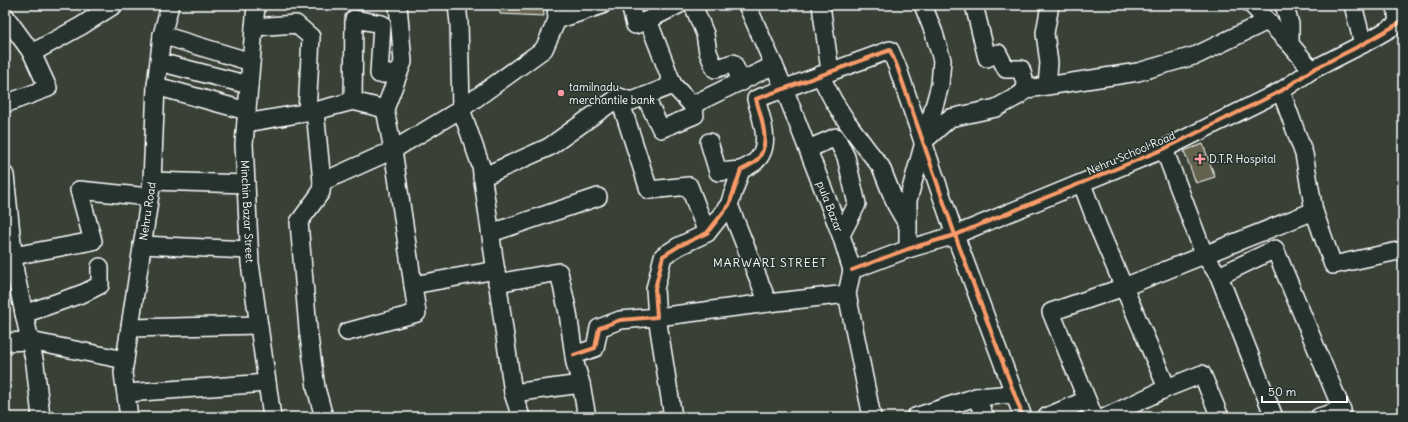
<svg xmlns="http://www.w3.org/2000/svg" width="1408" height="422" viewBox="0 0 1408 422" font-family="Delius,sans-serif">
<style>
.building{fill:#64634e;stroke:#fff}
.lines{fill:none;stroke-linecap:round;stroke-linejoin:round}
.minor-casing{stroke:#fff;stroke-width:20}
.minor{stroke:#26332d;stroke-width:17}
.cycleway-casing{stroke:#26332d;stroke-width:6}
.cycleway{stroke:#fa9b69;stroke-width:4}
.poi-dot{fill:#ff9aa2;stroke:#26332d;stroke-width:1.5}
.labels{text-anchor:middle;stroke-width:3;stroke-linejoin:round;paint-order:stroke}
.poi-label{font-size:11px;fill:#fff;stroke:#26332d;text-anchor:start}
.street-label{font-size:11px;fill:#fff;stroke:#26332d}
.neighbourhood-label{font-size:12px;letter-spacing:1px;fill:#fff;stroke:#26332d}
</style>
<rect width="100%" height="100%" fill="#394137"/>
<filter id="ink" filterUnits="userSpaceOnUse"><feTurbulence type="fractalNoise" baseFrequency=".025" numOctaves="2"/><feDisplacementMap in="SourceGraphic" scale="8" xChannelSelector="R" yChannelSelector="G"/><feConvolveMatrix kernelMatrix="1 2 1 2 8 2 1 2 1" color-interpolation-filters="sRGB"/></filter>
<g filter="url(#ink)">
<!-- building -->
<g class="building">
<polygon points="499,5 543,5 544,16 500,14"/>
<polygon points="1203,144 1215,177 1196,183 1184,151"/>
</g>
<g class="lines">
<defs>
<g id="minor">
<path id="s1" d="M 256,5 L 244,144 L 250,263 L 272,417"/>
<polyline points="457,5 459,23 461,109 481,166 513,393 521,417"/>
<polyline points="630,5 635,25 648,20"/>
<polyline points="693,5 705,34 708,52 715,69 733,63 742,82"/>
<path id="s2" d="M 747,5 L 784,88 L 841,235 L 852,270 L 847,294 L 872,417"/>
<polyline points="821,5 830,71"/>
<polyline points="974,5 987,58 998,53 1006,69 1021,69 1027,89"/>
<polyline points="1252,5 1290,44 1312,70"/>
<polyline points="1284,5 1290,24 1290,44"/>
<polyline points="1353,5 1363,44"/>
<polyline points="1396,5 1398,24"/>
<polyline points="5,16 32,53 48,88 5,104"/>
<polyline points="557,20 602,5"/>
<polyline points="254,27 296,24 311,37 307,113"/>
<polyline points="162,35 251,62"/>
<polyline points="32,53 81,26 114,5"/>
<polyline points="159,62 249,85"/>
<polyline points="820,75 833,100 847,122 866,148 881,167 896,205 907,224"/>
<polyline points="673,85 648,20 678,5"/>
<polyline points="1047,85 1049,63 1045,33 1050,5"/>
<polyline points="156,86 247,111"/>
<polyline points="1281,91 1304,154 1314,211 1333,265 1403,250"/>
<polyline points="645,96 661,129 695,115 692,105"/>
<polyline points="619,97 632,101 673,85 692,105 774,65"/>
<polyline points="353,101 354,19 382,24 379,74 398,74"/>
<polyline points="385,109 393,150 413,285 496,270"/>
<polyline points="315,111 322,182 321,192 299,222 308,329 316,388 324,417"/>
<polyline points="246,123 315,111 353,101 385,109 403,62 398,5"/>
<polyline points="709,142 718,172 741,170"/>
<polyline points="923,142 950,118 996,108 1018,96 1027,89 1138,72 1197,55 1267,21"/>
<polyline points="808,149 836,137 846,157 857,204 841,235"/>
<polyline points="1164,149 1204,254 1219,276 1274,417"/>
<polyline points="5,175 15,272 35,364 41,417"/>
<polyline points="482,177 549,147 619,97 649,190 689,186 707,233"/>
<polyline points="152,181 246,184"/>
<polyline points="322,182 393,150 461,109 544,49 557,20 556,5"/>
<polyline points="1082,184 1099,229 1167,388 1202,374 1220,417"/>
<polyline points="729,205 768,303 847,294"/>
<polyline points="491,233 598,197"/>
<polyline points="142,245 249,250"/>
<polyline points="908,249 908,200 940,85 942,60 934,33 923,5"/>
<polyline points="13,256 93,241 79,190 149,197"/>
<polyline points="852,270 908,249 955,235 1164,149 1281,91 1312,70 1363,44 1403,21"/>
<polyline points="1219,276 1275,249 1342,410 1319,417"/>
<polyline points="497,283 559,272 568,313 575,363 581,384 587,417"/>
<polyline points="24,314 84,293 100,285 100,267"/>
<polyline points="130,328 259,325"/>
<polyline points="347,332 417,313 413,285"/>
<polyline points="5,342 30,341 125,360"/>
<path d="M 574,355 L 595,348 L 599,328 L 620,320 L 657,317 L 655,289 L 663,256 L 679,246 L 707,233 L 729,205 L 741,170 C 745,168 751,165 755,162 C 773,146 761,118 756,99 L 890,50 L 897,66 L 955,235 L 1023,417"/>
<polyline points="126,393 267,383"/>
<polyline points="513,393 581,384"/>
<polyline points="976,397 985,417"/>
<path id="s3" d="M 129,417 L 123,373 L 152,181 L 156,86 L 162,35 L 170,5"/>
<polyline points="673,417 657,317 768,303"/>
<polyline points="915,417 976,397 1014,394"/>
<polyline points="1046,417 1086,400"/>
<polyline points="1094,417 1051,312 1124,287 1314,211"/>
<polyline points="1106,417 1167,388"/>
</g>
</defs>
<!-- minor casing -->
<use href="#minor" class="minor-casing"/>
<!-- minor -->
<use href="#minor" class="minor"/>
<defs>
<g id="cycleway">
<polyline points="852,270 908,249 955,235 1164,149 1281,91 1312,70 1363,44 1403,21"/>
<path d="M 574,355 L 595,348 L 599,328 L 620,320 L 657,317 L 655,289 L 663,256 L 679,246 L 707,233 L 729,205 L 741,170 C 745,168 751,165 755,162 C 773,146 761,118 756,99 L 890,50 L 897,66 L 955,235 L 1023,417"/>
</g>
</defs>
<!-- cycleway casing -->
<use href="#cycleway" class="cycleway-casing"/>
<!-- cycleway -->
<use href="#cycleway" class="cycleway"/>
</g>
</g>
<!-- markers -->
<g class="poi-dot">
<circle cx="561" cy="93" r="4"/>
<path d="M1198 153h4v4h4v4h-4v4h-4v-4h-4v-4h4z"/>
</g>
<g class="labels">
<!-- poi labels -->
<g class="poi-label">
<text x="569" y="91">tamilnadu<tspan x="569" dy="13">merchantile bank</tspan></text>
<text x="1209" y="163">D.T.R Hospital</text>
</g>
<!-- street labels -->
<g class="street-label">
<text transform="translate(1131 153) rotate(-23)" y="4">Nehru School Road</text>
<text dy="4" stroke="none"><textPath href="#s2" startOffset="218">pula Bazar</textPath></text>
<text dy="4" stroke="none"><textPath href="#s3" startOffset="208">Nehru Road</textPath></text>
<text dy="4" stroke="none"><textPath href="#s1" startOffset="207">Minchin Bazar Street</textPath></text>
</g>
<!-- neighbourhood labels -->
<g class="neighbourhood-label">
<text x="770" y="267">MARWARI STREET</text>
</g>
</g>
<!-- margin -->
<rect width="1408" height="422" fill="none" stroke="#26332d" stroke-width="20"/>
<rect x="10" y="10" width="1388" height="402" fill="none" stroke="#fff" stroke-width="1.5" filter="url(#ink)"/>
<!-- scale -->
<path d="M1262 396v6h85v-6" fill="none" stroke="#ffffff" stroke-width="2"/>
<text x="1268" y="396" font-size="12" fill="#ffffff" stroke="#26332d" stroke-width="3" paint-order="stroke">50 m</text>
</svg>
